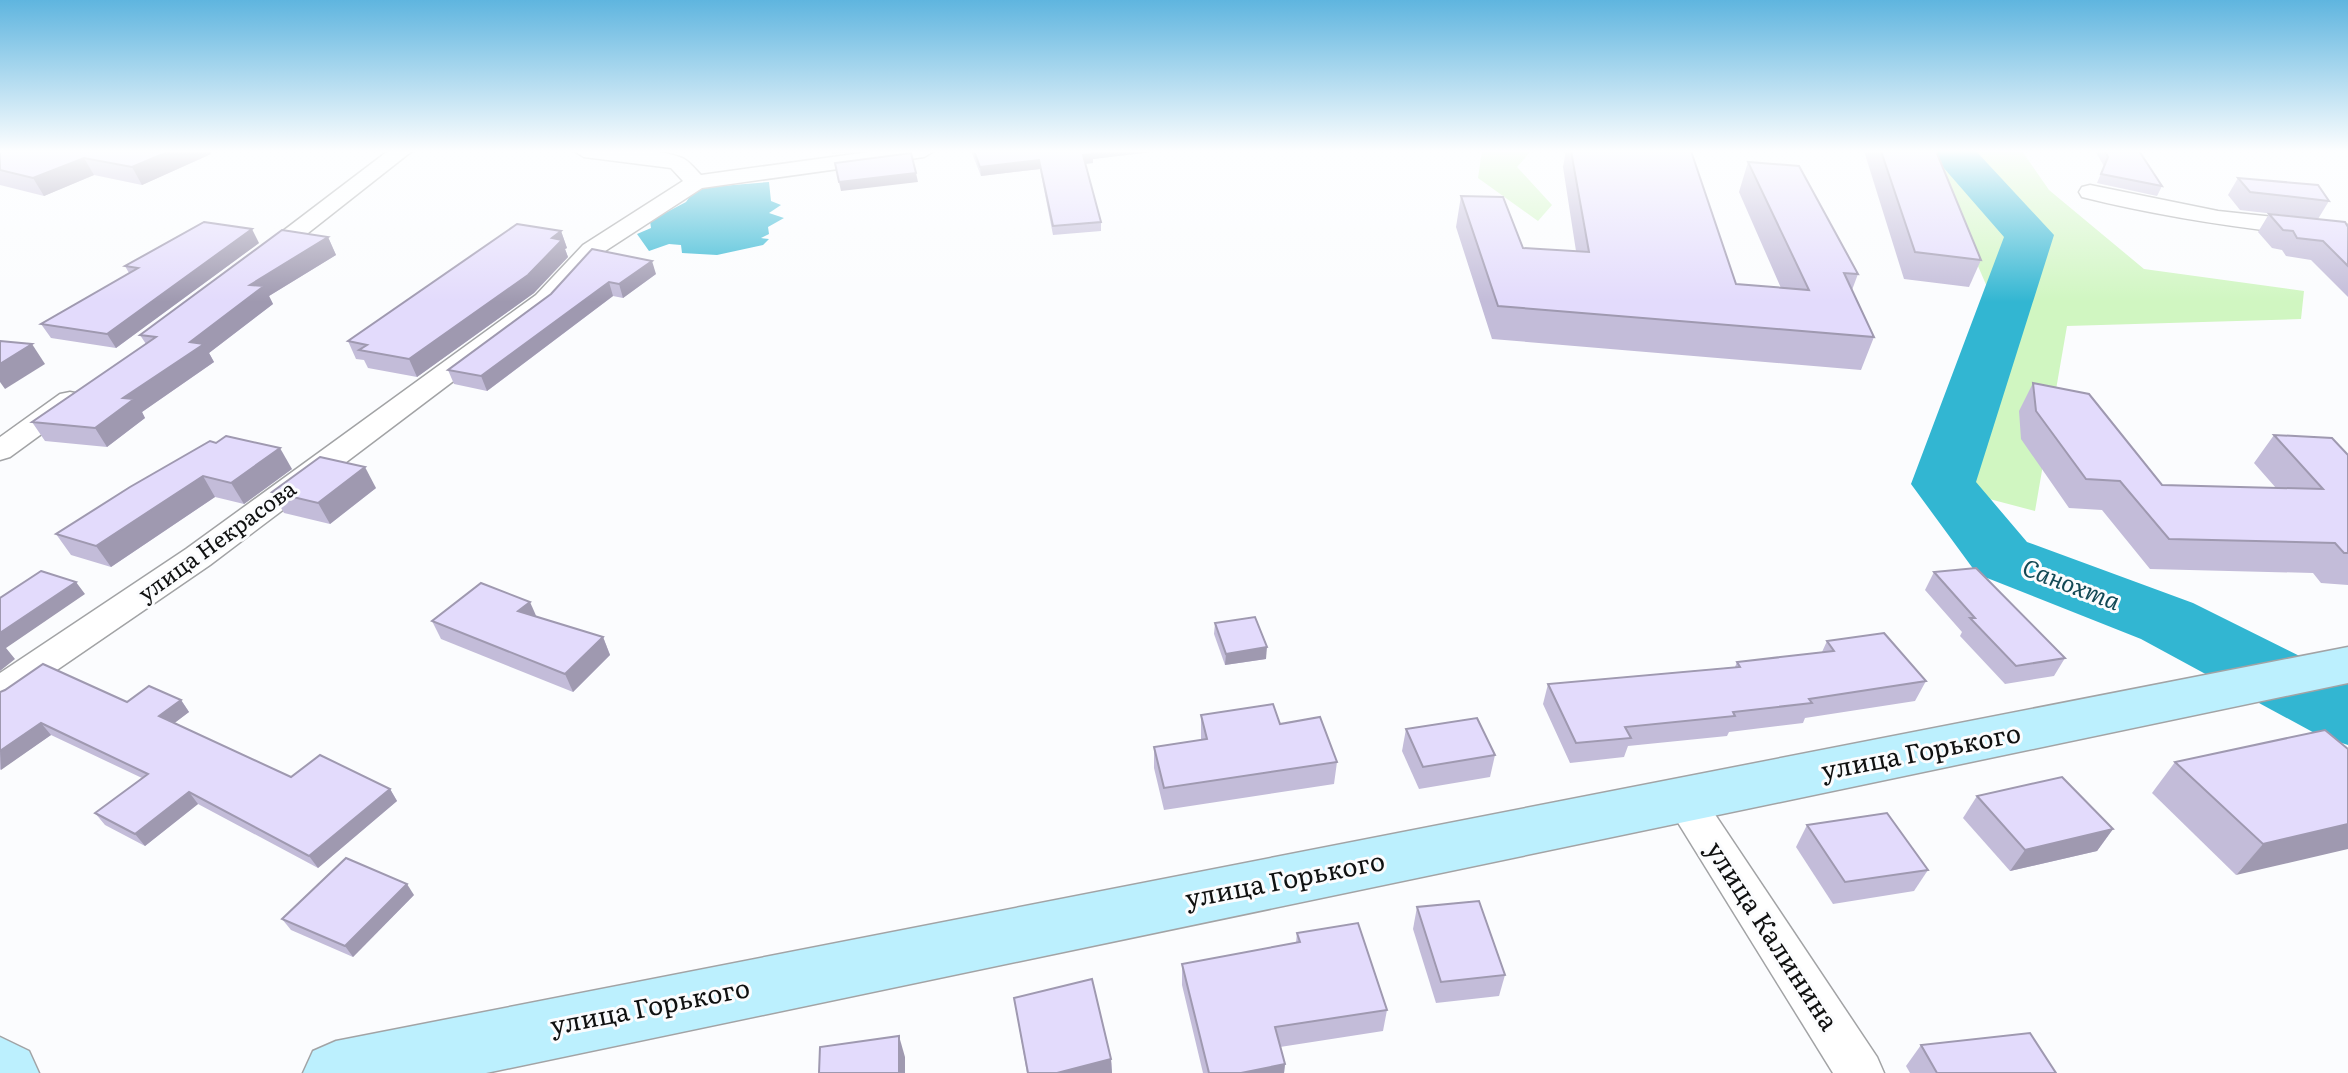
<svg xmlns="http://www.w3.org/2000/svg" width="2348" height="1073" viewBox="0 0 2348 1073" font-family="Literata,serif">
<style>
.green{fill:#d0f6c1}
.water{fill:#32b6d2}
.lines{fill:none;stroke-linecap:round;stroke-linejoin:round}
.river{fill:#32b6d2;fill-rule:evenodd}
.street-casing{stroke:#a2a3a5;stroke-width:3}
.secondary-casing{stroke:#a2a3a5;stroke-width:3}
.street{fill:#fff;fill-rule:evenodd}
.secondary{fill:#bcf0fe;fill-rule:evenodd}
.wall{fill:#c3bcd9}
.shaded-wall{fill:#9f99b0}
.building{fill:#e3dbfc;stroke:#9f99b0;stroke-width:2}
.labels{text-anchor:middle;stroke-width:6;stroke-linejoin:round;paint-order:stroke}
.street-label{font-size:22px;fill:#101111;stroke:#fbfcfe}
.water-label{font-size:24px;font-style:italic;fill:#134955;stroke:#fbfcfe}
.near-street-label{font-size:26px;fill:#101111;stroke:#fbfcfe}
</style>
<rect width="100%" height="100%" fill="#fbfcfe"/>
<!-- green -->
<g class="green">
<polygon points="1482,151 1531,151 1517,167 1552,205 1538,221 1478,178"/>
<polygon points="1928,151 2022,151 2049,190 2144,269 2304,291 2301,319 2067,326 2035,511 1921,481 1991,296"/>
</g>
<!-- water -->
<polygon class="water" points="769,182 771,201 781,205 769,213 784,218 768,227 769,234 761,238 769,239 763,245 717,255 682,253 681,245 669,244 649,251 637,234 651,228 650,221 686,202 696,188"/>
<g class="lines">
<!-- river -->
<polygon class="river" points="1929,151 1976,151 2054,235 1976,482 2027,542 2193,603 2348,680 2348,745 2320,736 2141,639 1977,574 1911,484 2004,237"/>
<defs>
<g id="street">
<polygon points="388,151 412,151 270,263 254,263 250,258 254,253"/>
<path d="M 574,151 C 604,151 654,146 682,158 C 689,161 695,169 701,175 L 876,151 L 934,151 L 924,157 L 702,188 L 599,255 L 554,305 L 210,565 L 13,700 L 0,704 L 0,673 L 186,549 L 536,295 L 583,245 L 683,181 L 671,168 L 584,157 Z"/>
<path d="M 2090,185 L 2218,211 L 2348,225 L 2348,239 C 2258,231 2170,219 2082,197 L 2079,192 L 2082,187 Z"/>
<polygon points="70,392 80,394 84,400 80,406 10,457 0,460 0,437 60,394"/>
<polygon points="1684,784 1698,789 1877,1057 1884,1073 1833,1073 1664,800 1670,789"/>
</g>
<g id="secondary">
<polygon points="2348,647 2348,683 486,1073 303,1073 313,1051 336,1041"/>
<polygon points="0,1037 29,1051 39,1073 0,1073"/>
</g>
</defs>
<!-- street casing -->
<use href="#street" class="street-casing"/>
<!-- secondary casing -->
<use href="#secondary" class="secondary-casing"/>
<!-- street -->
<use href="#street" class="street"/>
<!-- secondary -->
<use href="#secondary" class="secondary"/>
</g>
<!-- wall -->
<g class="wall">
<polygon points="0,151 211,154 142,185 94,175 44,196 0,185"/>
<polygon points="831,151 867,151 832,154"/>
<polygon points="971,151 1160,151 1093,159 1093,163 1085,164 1101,222 1101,231 1053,235 1040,169 981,176"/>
<polygon points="1566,151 1691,151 1736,284 1781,288 1739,192 1748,162 1858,274 1852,290 1874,337 1861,370 1492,339 1456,227 1461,196 1523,248 1576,251 1563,167"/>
<polygon points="1864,151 1936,151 1981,260 1969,287 1904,279"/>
<polygon points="2095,151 2139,151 2162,186 2157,196 2097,183 2104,166"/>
<polygon points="2238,178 2329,201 2318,219 2240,210 2228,195"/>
<polygon points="2269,214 2348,227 2348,297 2311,260 2286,256 2282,250 2272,248 2258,232"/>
<polygon points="561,231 567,248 565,249 568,257 534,293 417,377 368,368 364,360 356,359 348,341"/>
<polygon points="328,237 336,255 269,296 273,304 209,353 214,362 142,412 145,418 107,447 45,441 32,422 146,344 140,335"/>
<polygon points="259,243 116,348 51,338 41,324 129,273 125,266"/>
<polygon points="656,274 623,298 613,296 487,391 454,384 448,370 551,294"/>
<polygon points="2033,383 2162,485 2276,488 2254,463 2274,435 2348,455 2348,585 2321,583 2313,573 2150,569 2102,510 2069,508 2021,439 2019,411"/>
<polygon points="210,441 292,469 244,504 215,497 111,567 71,555 56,534"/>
<polygon points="376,488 330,524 284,513 272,492"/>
<polygon points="1934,572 2065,658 2054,676 2005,684 1960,636 1962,632 1925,590"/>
<polygon points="537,617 603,637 610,655 573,692 441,639 432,621"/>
<polygon points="1215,623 1266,659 1225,665 1214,634"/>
<polygon points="1827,641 1926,681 1915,701 1805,718 1803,723 1729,732 1727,736 1628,746 1624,757 1570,763 1543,704 1548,684 1735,667 1737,662 1822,652"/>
<polygon points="0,692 127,702 181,700 189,712 174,723 291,777 390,789 397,801 318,868 198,804 145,846 105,825 95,813 142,778 51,735 0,770"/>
<polygon points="1201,715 1280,724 1337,762 1334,784 1164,810 1154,768 1154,747 1201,740"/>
<polygon points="1406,729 1495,755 1490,777 1419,789 1402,751"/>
<polygon points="2348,749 2236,875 2152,793 2175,762"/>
<polygon points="1977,796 2113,829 2097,851 2010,871 1963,818"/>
<polygon points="1807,825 1928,870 1914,891 1833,904 1796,847"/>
<polygon points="414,895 353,957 291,930 282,919"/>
<polygon points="1417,907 1505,975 1499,996 1436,1003 1413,929"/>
<polygon points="1297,933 1387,1010 1383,1031 1280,1047 1285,1064 1284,1073 1203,1073 1182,985 1182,964 1296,943"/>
<polygon points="1014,998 1111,1059 1112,1073 1027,1073"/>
<polygon points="1921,1045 2056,1073 1910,1073 1906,1066"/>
</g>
<!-- shaded-wall -->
<g class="shaded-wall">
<polygon points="170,151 210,151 211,154 142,185 132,167"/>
<polygon points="1091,151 1160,151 1093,159 1093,163 1083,164 1083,155"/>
<polygon points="84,158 94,175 44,196 33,178"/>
<polygon points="1039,160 1040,169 981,176 980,167"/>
<polygon points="916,173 918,182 841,191 839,182"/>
<polygon points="252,229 259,243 116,348 107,334"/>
<polygon points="561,231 567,248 565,249 568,257 534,293 417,377 409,359"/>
<polygon points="328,237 336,255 269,296 273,304 209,353 214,362 142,412 145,418 107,447 95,428 123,398 190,342 250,285"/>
<polygon points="652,261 656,274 623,298 619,284"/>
<polygon points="609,282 613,296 487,391 481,376"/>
<polygon points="32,344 45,364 5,389 0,382 0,364"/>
<polygon points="280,448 292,469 244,504 231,483"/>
<polygon points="365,467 376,488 330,524 318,503"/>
<polygon points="203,476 215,497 111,567 96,546"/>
<polygon points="76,582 85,594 6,648 15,659 0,671 0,633"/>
<polygon points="530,602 538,620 518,611"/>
<polygon points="603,637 610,655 573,692 565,674"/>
<polygon points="1267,647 1266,659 1225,665 1226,654"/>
<polygon points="181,700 189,712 168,728 159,716"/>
<polygon points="41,723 51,735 1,770 0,751"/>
<polygon points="390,789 397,801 318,868 309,856"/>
<polygon points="189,792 198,804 145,846 135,834"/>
<polygon points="2348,824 2348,849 2236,875 2263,844"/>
<polygon points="2113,829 2097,851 2010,871 2025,850"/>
<polygon points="407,884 414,895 353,957 345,946"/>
<polygon points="899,1036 905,1057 905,1073 899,1073"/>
<polygon points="1111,1059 1112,1073 1057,1073"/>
<polygon points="1285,1064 1284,1073 1241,1073"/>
</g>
<!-- building -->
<g class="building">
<polygon points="0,151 170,151 132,167 84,158 33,178 0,170"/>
<polygon points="974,151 1091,151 1093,154 1083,155 1101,222 1053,226 1039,160 980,167"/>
<polygon points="1571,151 1691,151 1736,284 1809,290 1748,162 1799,166 1858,274 1844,273 1874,337 1498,306 1461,196 1503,197 1523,248 1589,252"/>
<polygon points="1881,151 1936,151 1981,260 1915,252"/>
<polygon points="2105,151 2139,151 2162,186 2101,174 2108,157"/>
<polygon points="911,153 916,173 839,182 835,163"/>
<polygon points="2238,178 2318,185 2329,201 2250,192"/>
<polygon points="2269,214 2345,222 2348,227 2348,266 2323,241 2297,238 2293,231 2283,230"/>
<polygon points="204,222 252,229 107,334 41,324 138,268 125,266"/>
<polygon points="517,224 561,231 552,238 562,240 528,275 409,359 359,350 367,345 348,341"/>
<polygon points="282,230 328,237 250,285 264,286 190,342 204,344 123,398 134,399 95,428 32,422 156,337 140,335"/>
<polygon points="592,249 652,261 619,284 609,282 481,376 448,370 551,294"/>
<polygon points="0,341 32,344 0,364"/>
<polygon points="2033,383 2089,394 2162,485 2323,489 2274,435 2332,438 2348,455 2348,553 2344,553 2335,543 2169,539 2120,481 2086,479 2036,411"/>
<polygon points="226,436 280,448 231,483 203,476 96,546 56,534 130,487 210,441 216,443"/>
<polygon points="320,457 365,467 318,503 272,492"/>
<polygon points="1976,568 2065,658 2016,666 1970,618 1975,618 1934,572"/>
<polygon points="41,571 76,582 0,633 0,598"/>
<polygon points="481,583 530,602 518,611 603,637 565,674 432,621"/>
<polygon points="1255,617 1267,647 1226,654 1215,623"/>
<polygon points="1884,633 1926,681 1809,699 1812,703 1733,712 1735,716 1625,727 1631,738 1576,743 1548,684 1740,667 1737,662 1834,651 1827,641"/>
<polygon points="43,664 127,702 149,686 181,700 159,716 291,777 320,755 390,789 309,856 189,792 135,834 95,813 148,774 41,723 0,751 0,692 5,690"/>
<polygon points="1273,704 1280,724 1320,717 1337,762 1164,788 1154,747 1207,739 1201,715"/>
<polygon points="1477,718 1495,755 1423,767 1406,729"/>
<polygon points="2325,730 2348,749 2348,824 2263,844 2175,762"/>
<polygon points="2062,777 2113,829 2025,850 1977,796"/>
<polygon points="1887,813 1928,870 1845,882 1807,825"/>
<polygon points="346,858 407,884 345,946 282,919"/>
<polygon points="1479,901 1505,975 1441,982 1417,907"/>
<polygon points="1358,923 1387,1010 1275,1027 1285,1064 1241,1073 1209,1073 1182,964 1300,942 1297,933"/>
<polygon points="1092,979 1111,1059 1057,1073 1028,1073 1014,998"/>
<polygon points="2030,1033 2056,1073 1937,1073 1921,1045"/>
<polygon points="899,1036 899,1073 819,1073 820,1047"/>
</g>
<!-- sky -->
<linearGradient id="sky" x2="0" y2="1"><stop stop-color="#5fb5df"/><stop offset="0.5" stop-color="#fdfeff"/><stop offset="1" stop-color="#fdfeff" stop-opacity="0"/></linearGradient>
<rect width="2348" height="302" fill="url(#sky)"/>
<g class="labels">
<!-- street labels -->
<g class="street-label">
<text transform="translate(217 541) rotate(-36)" y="8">улица Некрасова</text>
</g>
<!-- water labels -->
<g class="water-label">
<text transform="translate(2071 585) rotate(21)" y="8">Санохта</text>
</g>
<!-- near-street labels -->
<g class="near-street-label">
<text transform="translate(1921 752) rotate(-11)" y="9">улица Горького</text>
<text transform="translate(1285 880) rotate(-11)" y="9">улица Горького</text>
<text transform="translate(1772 936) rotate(57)" y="9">улица Калинина</text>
<text transform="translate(650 1007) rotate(-11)" y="9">улица Горького</text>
</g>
</g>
</svg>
